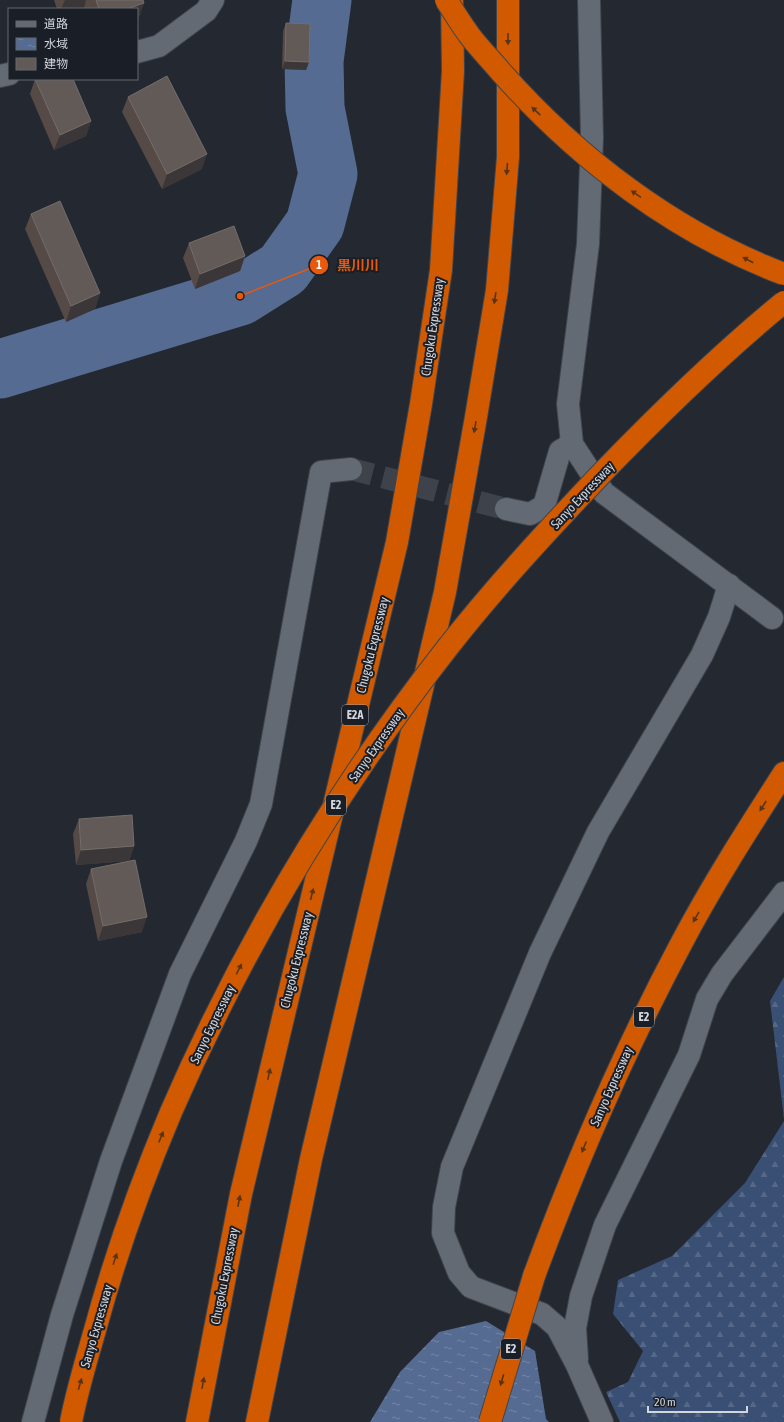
<svg xmlns="http://www.w3.org/2000/svg" width="784" height="1422" viewBox="0 0 784 1422" font-family="'Asap Condensed','Noto Sans JP',sans-serif">
<style>
.forest{fill:url(#forest-firs)}
.water{fill:url(#water-ripples)}
.lines{fill:none;stroke-linecap:round;stroke-linejoin:round}
.river{stroke:#556b92;stroke-width:59}
.minor-tunnel{stroke:#3d424b;stroke-width:22;stroke-dasharray:22 11;stroke-linecap:butt}
.minor-casing{stroke:#40444c;stroke-width:24}
.highway-casing{stroke:#40444c;stroke-width:24}
.minor{stroke:#646a74;stroke-width:22}
.highway{stroke:#d15a00;stroke-width:22}
.highway-bridge-casing{stroke:#40444c;stroke-width:24;stroke-linecap:butt}
.highway-bridge{stroke:#d15a00;stroke-width:22}
.wall{fill:#554a46}
.shaded-wall{fill:#3b3637}
.building{fill:#625a56;stroke:#746d6b}
.oneway{fill:#5a3419}
.labels{text-anchor:middle;stroke-width:4;stroke-linejoin:round;paint-order:stroke}
.shield{fill:#1a1f27;stroke:#9c9fa6;stroke-width:1}
.shield-label{font-size:12px;font-weight:bold;fill:#d3d6dc}
.street-label{font-size:13px;fill:#d3d6dc;stroke:#1a1f27}
.leader{fill:none;stroke:#e8590c;stroke-width:1.5}
.callout-dot{fill:#e8590c;stroke:#1a1f27;stroke-width:1.5}
.mark-label{font-size:12px;text-anchor:middle;font-weight:bold;fill:#fff}
.callout-label{font-size:14px;text-anchor:middle;font-weight:bold;fill:#e8590c;stroke:#1a1f27;stroke-width:4;stroke-linejoin:round;paint-order:stroke}
</style>
<defs>
<pattern id="forest-firs" width="22" height="20" patternUnits="userSpaceOnUse"><rect width="22" height="20" fill="#3a4f74"/><path d="M5 1l3.5 6h-7zM16 11l3.5 6h-7z" fill="#566887"/></pattern>
<pattern id="water-ripples" width="26" height="14" patternUnits="userSpaceOnUse"><rect width="26" height="14" fill="#556b92"/><path d="M2 4q2-2 4 0t4 0M15 11q2-2 4 0t4 0" fill="none" stroke="#7486a6"/></pattern>
</defs>
<rect width="100%" height="100%" fill="#232831"/>
<!-- forest -->
<g class="forest">
<polygon points="784,977 784,1119 770,1001"/>
<polygon points="784,1121 784,1422 620,1422 606,1392 628,1382 643,1351 613,1314 618,1280 672,1256 745,1183"/>
</g>
<!-- water -->
<polygon class="water" points="486,1321 535,1351 546,1419 549,1422 370,1422 400,1372 439,1332"/>
<g class="lines">
<!-- river -->
<polyline class="river" points="0,369 240,296 283,269 315,224 328,174 315,108 314,61 322,0"/>
<!-- minor-tunnel -->
<polyline class="minor-tunnel" points="351,469 506,509"/>
<defs>
<g id="minor">
<polyline points="589,0 592,138 588,244 568,404 572,444 604,493 772,618"/>
<polyline points="137,52 159,46 206,11 213,0"/>
<polyline points="0,76 9,74"/>
<polyline points="506,509 530,514 544,506 560,451 572,444"/>
<polyline points="577,1359 575,1328 581,1296 605,1225 689,1055 707,999 722,974 784,893"/>
<polyline points="33,1422 62,1315 111,1161 180,974 246,841 261,804 321,472 351,469"/>
<polyline points="602,1422 577,1365 557,1327 542,1314 471,1287 459,1273 443,1233 444,1207 452,1167 540,953 598,832 702,655 719,617 729,585"/>
</g>
<g id="highway">
<path d="M 534,1276 C 576,1162 624,1051 681,944 C 712,885 748,829 784,773"/>
<polyline points="197,1422 241,1194 397,542 421,404 441,270 453,71 452,2"/>
<polyline points="257,1422 311,1159 445,592 476,417 497,290 508,157 508,0"/>
</g>
</defs>
<!-- minor casing -->
<use href="#minor" class="minor-casing"/>
<!-- highway casing -->
<use href="#highway" class="highway-casing"/>
<!-- minor -->
<use href="#minor" class="minor"/>
<!-- highway -->
<use href="#highway" class="highway"/>
<defs>
<g id="highway-bridge">
<path d="M 446,0 C 454,12 461,24 470,36 C 479,48 491,60 501,72 C 578,159 675,233 784,274"/>
<path d="M 71,1422 C 77,1391 86,1361 95,1330 C 115,1256 141,1183 171,1112 C 243,946 336,790 448,647 C 495,587 548,530 601,474 C 659,414 719,355 784,302"/>
<polyline points="490,1422 534,1276"/>
</g>
</defs>
<!-- highway-bridge casing -->
<use href="#highway-bridge" class="highway-bridge-casing"/>
<!-- highway-bridge -->
<use href="#highway-bridge" class="highway-bridge"/>
</g>
<!-- wall -->
<g class="wall">
<polygon points="54,0 143,0 144,3 137,22 137,9 84,9 84,8 80,9 57,9"/>
<polygon points="286,23 309,62 306,70 282,69 283,31"/>
<polygon points="35,79 91,121 86,136 54,150 30,94"/>
<polygon points="128,97 202,169 162,189 122,112"/>
<polygon points="31,214 100,293 95,309 66,322 25,229"/>
<polygon points="189,243 245,256 240,271 195,289 183,258"/>
<polygon points="79,819 134,846 129,861 76,865 73,834"/>
<polygon points="91,869 142,932 98,941 86,884"/>
</g>
<!-- shaded-wall -->
<g class="shaded-wall">
<polygon points="65,0 86,0 84,8 80,9 61,9"/>
<polygon points="144,3 137,22 137,9 127,9"/>
<polygon points="285,61 309,62 306,70 282,69"/>
<polygon points="91,121 86,136 54,150 60,135"/>
<polygon points="207,154 202,169 162,189 167,174"/>
<polygon points="245,256 240,271 195,289 200,274"/>
<polygon points="100,293 95,309 66,322 71,306"/>
<polygon points="134,846 129,861 76,865 81,850"/>
<polygon points="147,917 142,932 98,941 103,926"/>
</g>
<!-- building -->
<g class="building">
<polygon points="96,0 143,0 144,3 127,9 99,9"/>
<polygon points="286,23 310,24 309,62 285,61"/>
<polygon points="167,76 207,154 167,174 128,97"/>
<polygon points="35,79 73,79 91,121 60,135"/>
<polygon points="60,201 100,293 71,306 31,214"/>
<polygon points="234,226 245,256 200,274 189,243"/>
<polygon points="132,815 134,846 81,850 79,819"/>
<polygon points="135,860 147,917 103,926 91,869"/>
</g>
<!-- one-way arrows -->
<defs><path id="oneway-solid" d="M-6-.8H1V-3.2L6.5 0L1 3.2V.8H-6Z"/></defs>
<g class="oneway">
<use href="#oneway-solid" transform="translate(508 39) rotate(90)"/>
<use href="#oneway-solid" transform="translate(536 111) rotate(-137)"/>
<use href="#oneway-solid" transform="translate(507 169) rotate(95)"/>
<use href="#oneway-solid" transform="translate(636 194) rotate(-145)"/>
<use href="#oneway-solid" transform="translate(748 260) rotate(-152)"/>
<use href="#oneway-solid" transform="translate(495 298) rotate(99)"/>
<use href="#oneway-solid" transform="translate(475 427) rotate(100)"/>
<use href="#oneway-solid" transform="translate(763 806) rotate(123)"/>
<use href="#oneway-solid" transform="translate(312 894) rotate(-76)"/>
<use href="#oneway-solid" transform="translate(696 917) rotate(120)"/>
<use href="#oneway-solid" transform="translate(239 969) rotate(-63)"/>
<use href="#oneway-solid" transform="translate(269 1074) rotate(-77)"/>
<use href="#oneway-solid" transform="translate(161 1137) rotate(-67)"/>
<use href="#oneway-solid" transform="translate(584 1147) rotate(112)"/>
<use href="#oneway-solid" transform="translate(239 1201) rotate(-79)"/>
<use href="#oneway-solid" transform="translate(115 1259) rotate(-71)"/>
<use href="#oneway-solid" transform="translate(502 1380) rotate(106)"/>
<use href="#oneway-solid" transform="translate(203 1383) rotate(-80)"/>
<use href="#oneway-solid" transform="translate(80 1384) rotate(-74)"/>
</g>
<g class="labels">
<!-- shield labels -->
<g class="shield">
<rect x="342" y="705" width="26" height="20" rx="3"/>
<rect x="326" y="795" width="20" height="20" rx="3"/>
<rect x="634" y="1007" width="20" height="20" rx="3"/>
<rect x="501" y="1339" width="20" height="20" rx="3"/>
</g>
<g class="shield-label">
<text x="355" y="719">E2A</text>
<text x="336" y="809">E2</text>
<text x="644" y="1021">E2</text>
<text x="511" y="1353">E2</text>
</g>
<!-- street labels -->
<g class="street-label">
<text transform="translate(432 327) rotate(-82)" y="5">Chugoku Expressway</text>
<text transform="translate(582 495) rotate(-47)" y="5">Sanyo Expressway</text>
<text transform="translate(372 645) rotate(-76)" y="5">Chugoku Expressway</text>
<text transform="translate(376 745) rotate(-55)" y="5">Sanyo Expressway</text>
<text transform="translate(296 960) rotate(-76)" y="5">Chugoku Expressway</text>
<text transform="translate(212 1024) rotate(-64)" y="5">Sanyo Expressway</text>
<text transform="translate(611 1086) rotate(-66)" y="5">Sanyo Expressway</text>
<text transform="translate(224 1276) rotate(-79)" y="5">Chugoku Expressway</text>
<text transform="translate(96 1326) rotate(-74)" y="5">Sanyo Expressway</text>
</g>
</g>
<!-- callouts -->
<path class="leader" d="M240 296L319 265"/>
<g class="callout-dot">
<circle cx="240" cy="296" r="4"/>
<circle cx="319" cy="265" r="10"/>
</g>
<g class="mark-label">
<text x="319" y="269">1</text>
</g>
<g class="callout-label">
<text x="358" y="270">黒川川</text>
</g>
<!-- legend -->
<rect x="8" y="8" width="130" height="72" fill="#1a1f27" stroke="#64686f"/>
<rect x="16" y="21" width="20" height="6" fill="#646a74" stroke="#64686f"/>
<text x="44" y="28" font-size="12" fill="#d3d6dc">道路</text>
<rect x="16" y="38" width="20" height="12" fill="url(#water-ripples)" stroke="#64686f"/>
<text x="44" y="48" font-size="12" fill="#d3d6dc">水域</text>
<rect x="16" y="58" width="20" height="12" fill="#625a56" stroke="#64686f"/>
<text x="44" y="68" font-size="12" fill="#d3d6dc">建物</text>
<!-- scale -->
<path d="M648 1406v6h99v-6" fill="none" stroke="#d3d6dc" stroke-width="2"/>
<text x="654" y="1406" font-size="12" fill="#d3d6dc" stroke="#1a1f27" stroke-width="3" paint-order="stroke">20 m</text>
</svg>
